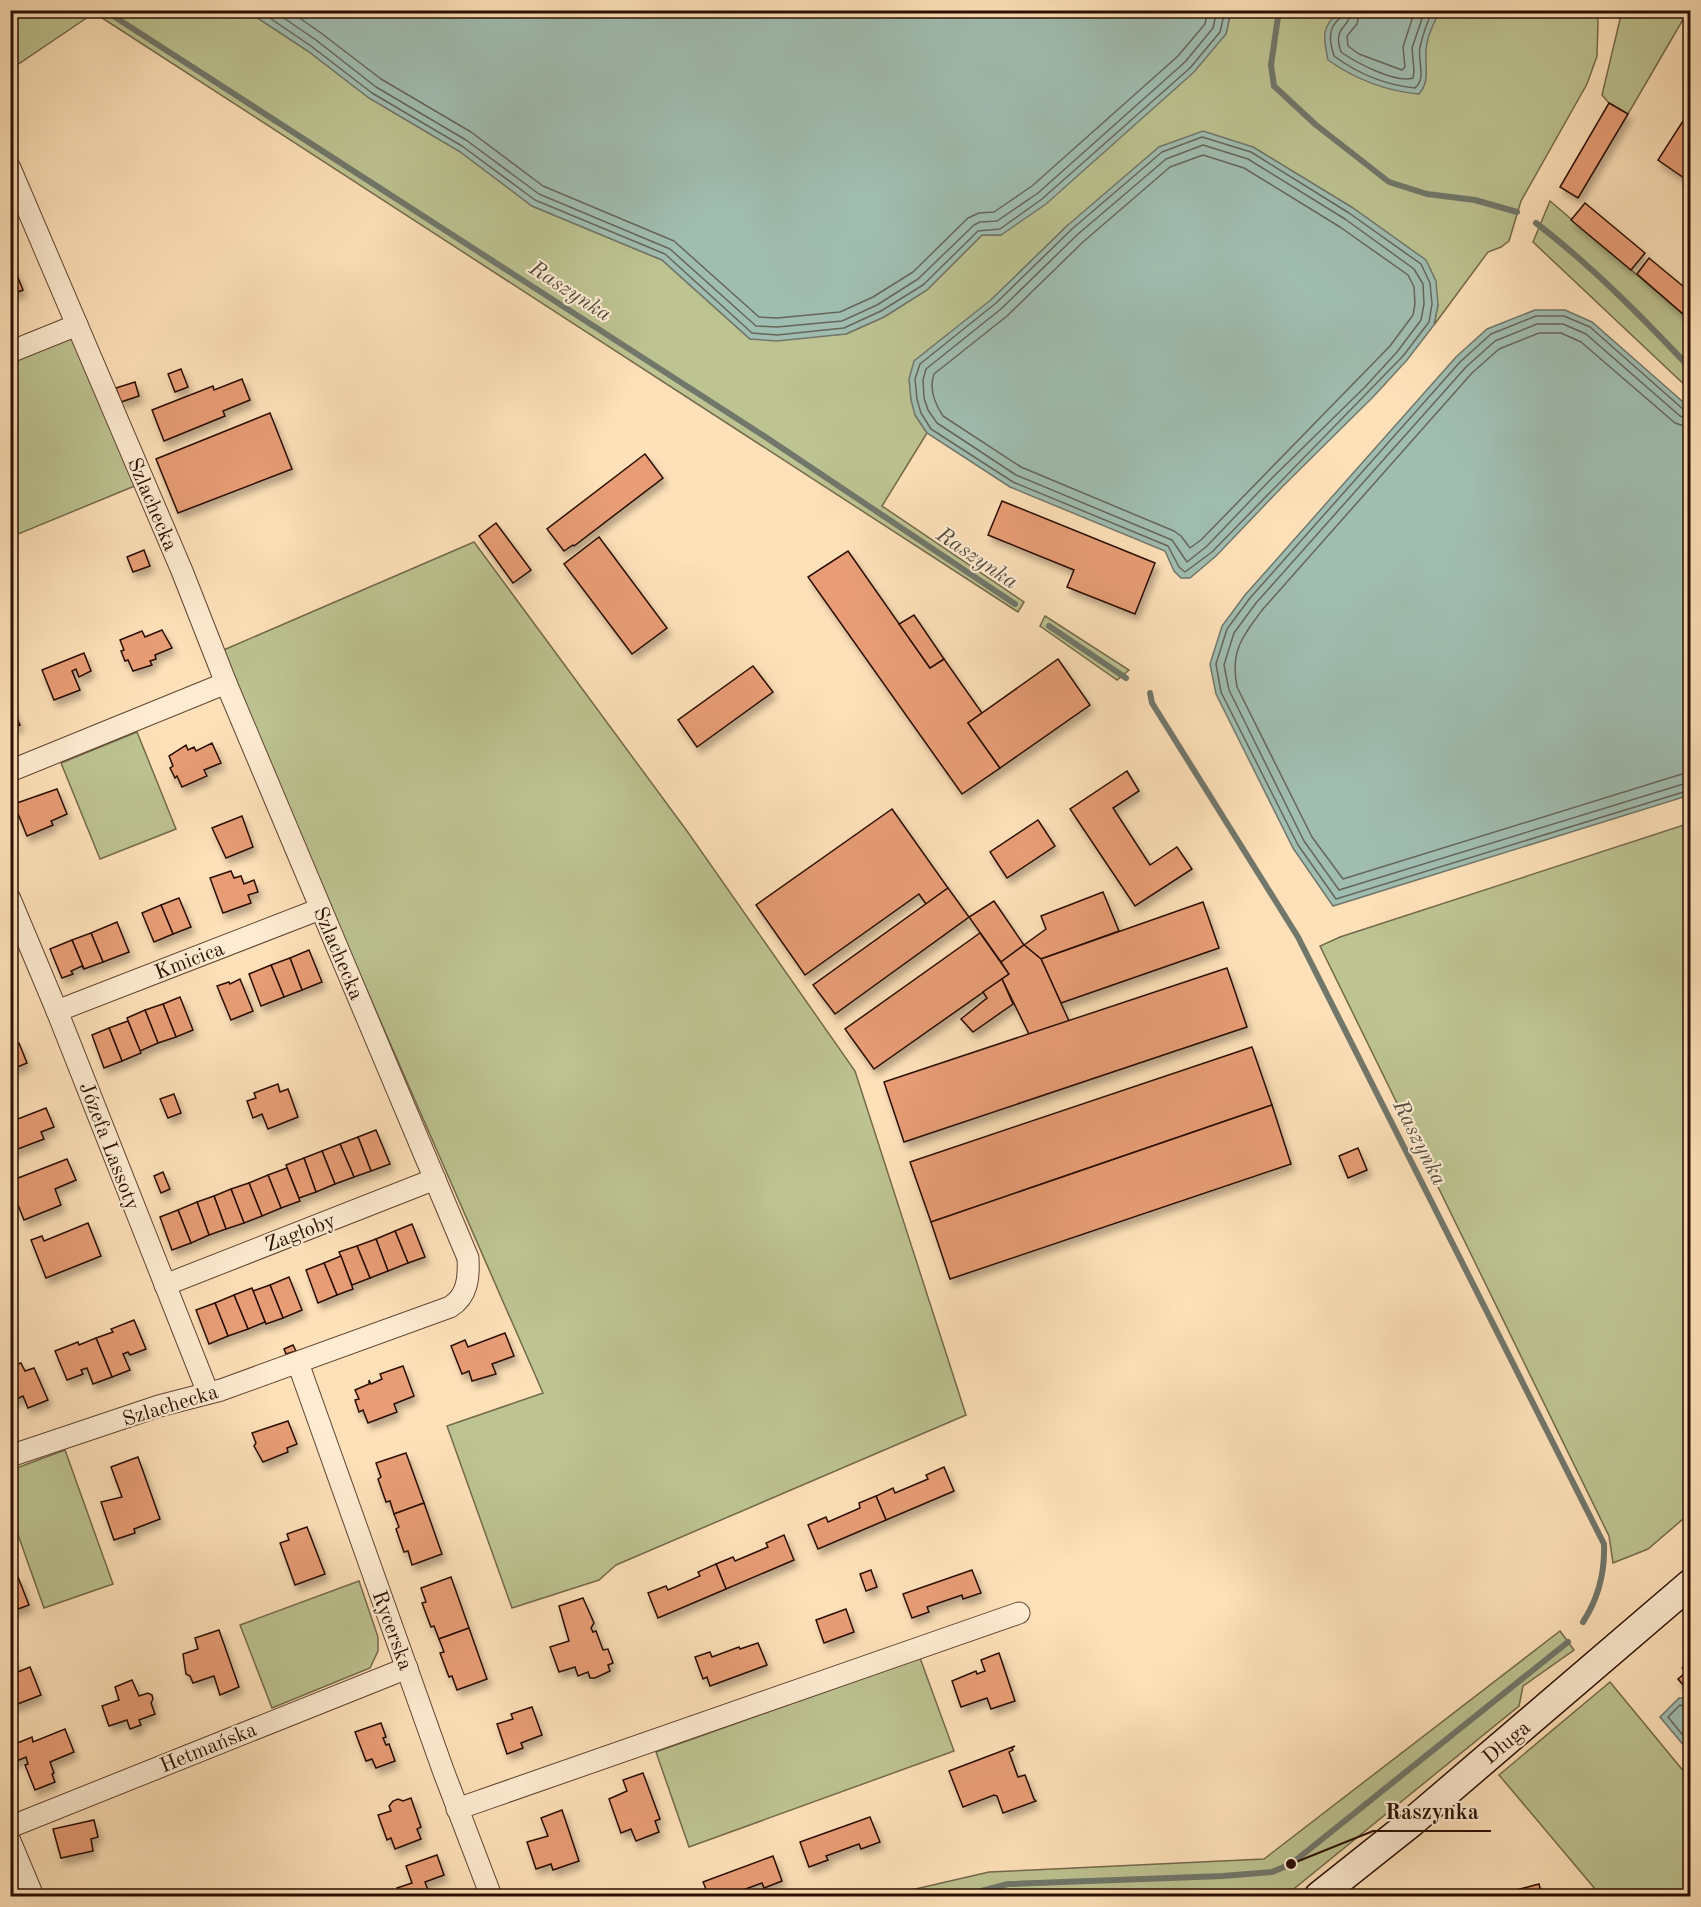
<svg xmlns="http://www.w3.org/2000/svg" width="1701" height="1907" viewBox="0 0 1701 1907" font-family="'Old Standard TT',serif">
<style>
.green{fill:#bdc391;stroke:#74694a;stroke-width:1.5}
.water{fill:#a0bdb1;stroke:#71776b;stroke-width:1.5}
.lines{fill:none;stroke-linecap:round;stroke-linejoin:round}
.shore{stroke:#66665a;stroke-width:1.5}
.stream{stroke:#71776b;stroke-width:6}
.building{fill:#e89d76;stroke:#2b0f02;stroke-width:1.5;filter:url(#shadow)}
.street-casing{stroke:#604430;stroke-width:23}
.secondary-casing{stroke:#2b0f02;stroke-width:31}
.street{stroke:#feecd2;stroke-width:21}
.secondary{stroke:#feecd2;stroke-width:28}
.labels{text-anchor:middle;stroke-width:4.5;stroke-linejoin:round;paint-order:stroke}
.street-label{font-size:21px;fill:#2b0f02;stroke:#feecd2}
.water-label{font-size:22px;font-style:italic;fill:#544c3f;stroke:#feecd2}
.leader{fill:none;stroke:#2b0f02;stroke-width:2}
.callout-dot{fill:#2b0f02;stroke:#feecd2;stroke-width:2}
.callout-label{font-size:22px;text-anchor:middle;font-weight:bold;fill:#2b0f02;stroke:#feecd2;stroke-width:4.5;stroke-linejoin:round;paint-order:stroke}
</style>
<defs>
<filter id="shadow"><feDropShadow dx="3.5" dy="6" stdDeviation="3" flood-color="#0004"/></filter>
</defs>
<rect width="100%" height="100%" fill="#fee1b9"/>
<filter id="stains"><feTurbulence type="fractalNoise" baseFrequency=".00333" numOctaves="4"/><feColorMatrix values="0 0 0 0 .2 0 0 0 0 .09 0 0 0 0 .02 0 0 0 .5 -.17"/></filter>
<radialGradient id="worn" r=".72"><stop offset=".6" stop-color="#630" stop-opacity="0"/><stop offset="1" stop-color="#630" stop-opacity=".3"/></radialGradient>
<!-- green -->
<g class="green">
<polygon points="1595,10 1598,21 1597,56 1587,84 1521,201 1509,241 1501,247 1488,252 1434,325 1438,305 1353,208 1253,147 1068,225 992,299 915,415 927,433 882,506 1024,602 1018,612 93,12 88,17 11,69 11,11 247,11 308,51 369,98 459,151 532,206 662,260 750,339 846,334 884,317 927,290 982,235 1001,235 1226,34 1231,11"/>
<polygon points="1622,11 1688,11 1628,114 1609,103 1602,95"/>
<polygon points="1550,201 1690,320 1690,390 1533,242"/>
<polygon points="68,337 79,341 137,485 11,537 11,357"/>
<polygon points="474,542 687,831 855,1071 966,1415 616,1565 599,1580 512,1608 447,1426 543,1393 219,652"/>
<polygon points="1045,616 1129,670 1117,680 1040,626"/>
<polygon points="137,732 176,829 100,859 61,763"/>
<polygon points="1690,823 1690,1513 1648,1549 1613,1563 1609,1536 1320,946 1340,937"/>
<polygon points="65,1450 113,1584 44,1608 11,1515 11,1470"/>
<polygon points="359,1581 378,1637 378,1651 370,1668 272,1708 240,1625"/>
<polygon points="1560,1631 1574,1650 1523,1686 1519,1706 1285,1896 885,1896 989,1872 1264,1859"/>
<polygon points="920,1658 954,1751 689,1847 656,1752"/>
<polygon points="1610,1682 1690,1779 1690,1896 1601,1896 1499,1775"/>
</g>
<!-- water -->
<g class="water">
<polygon points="247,11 1231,10 1231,11 1226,34 1194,72 1046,204 1001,235 982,235 927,290 884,317 846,334 777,341 750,339 662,260 532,206 459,151 369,98 308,51"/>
<path d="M 1340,11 L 1440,11 C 1434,22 1426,38 1426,52 C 1425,68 1430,81 1419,94 C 1386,91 1355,79 1328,60 C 1323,36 1321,27 1340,11 Z"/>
<polygon points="1203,131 1253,147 1353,208 1426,260 1436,281 1438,305 1434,325 1407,360 1374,396 1282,487 1216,556 1190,578 1181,578 1174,571 1165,551 1010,487 927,433 915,415 911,400 909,379 914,361 992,299 1068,225 1159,147"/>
<polygon points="1535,310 1565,310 1592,322 1690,408 1690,795 1333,906 1293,848 1216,694 1210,664 1222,626 1245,595 1456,357 1487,329"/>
<polygon points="1679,1698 1685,1698 1690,1705 1690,1753 1660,1717"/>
</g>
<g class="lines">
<!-- shore -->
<g class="shore">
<polyline points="258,10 311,46 372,93 462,146 535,200 665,254 752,333 777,335 844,328 881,311 923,285 978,231 1000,229 1042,199 1190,68 1220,32 1225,10"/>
<polyline points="272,10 316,40 376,87 466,140 539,194 670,249 756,326 777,327 842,321 877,305 918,279 974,225 980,222 997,221 1038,193 1185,62 1213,28 1217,10"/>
<polyline points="288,10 321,33 381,79 471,132 543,186 674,241 759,317 777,318 840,312 873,297 913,272 968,218 979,213 994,212 1032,186 1178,56 1205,24 1208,10"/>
<path d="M 1344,10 C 1343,17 1340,17 1336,22 C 1327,32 1331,46 1334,56 C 1357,73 1386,85 1415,88 C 1427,78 1417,60 1420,47 C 1423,34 1427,22 1433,10"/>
<path d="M 1351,10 C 1350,30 1332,25 1341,52 C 1355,62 1396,84 1413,78 L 1414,71 L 1412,48 L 1425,10"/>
<polyline points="1360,10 1357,24 1347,36 1348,46 1359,54 1402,70 1405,67 1403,47 1415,10"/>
<polygon points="1202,137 1251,152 1349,213 1421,264 1430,283 1432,304 1429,322 1403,356 1212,552 1185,572 1179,567 1168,546 1013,482 931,429 921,413 917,399 915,379 920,364 996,303 1072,229 1162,152"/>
<polygon points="1203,145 1248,159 1345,219 1414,269 1423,284 1424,304 1421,320 1397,352 1365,387 1272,478 1207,546 1187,562 1172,540 1016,475 937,423 928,410 924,398 923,380 926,369 1001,309 1077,235 1166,159"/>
<path d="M 1203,155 L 1244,168 L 1340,227 L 1408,275 L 1414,287 L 1415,304 L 1413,315 L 1390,346 L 1201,540 L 1190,548 L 1181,536 L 1174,531 L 1021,467 L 943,416 C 935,404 929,388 934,374 L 1007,316 L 1083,242 L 1170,167 Z"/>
<polyline points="1690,411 1684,410 1590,327 1564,316 1536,316 1491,334 1460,362 1250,598 1227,629 1216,664 1221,692 1298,845 1336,899 1690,790"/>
<polyline points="1690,419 1680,416 1586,334 1563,324 1537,324 1495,341 1466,367 1256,603 1234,633 1224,665 1229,690 1304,841 1339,890 1690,782"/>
<path d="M 1690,428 L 1675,423 L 1581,342 L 1561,333 L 1539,333 L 1499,349 L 1472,373 L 1263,609 C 1242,637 1230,651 1237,687 L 1312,837 L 1343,879 L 1682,774 L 1690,773"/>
<polyline points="1690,1708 1680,1705 1668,1717 1690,1744"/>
</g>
<!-- stream -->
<g class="stream">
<polyline points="104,10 764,436 1015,604"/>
<polyline points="1279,10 1271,65 1274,86 1316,125 1389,182 1427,194 1475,200 1517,212"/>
<path d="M 1536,223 C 1592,266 1642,317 1690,368"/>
<polyline points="1049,626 1126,678"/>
<path d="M 1150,693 L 1152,703 L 1298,937 L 1604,1544 C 1605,1572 1598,1599 1583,1622"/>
<polyline points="962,1896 1008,1884 1223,1876 1272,1872 1291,1864 1568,1642"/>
</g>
</g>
<!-- building -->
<g class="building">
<polygon points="1609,103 1628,114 1578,198 1560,187"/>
<polygon points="1690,110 1690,175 1687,180 1658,160"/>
<polygon points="1585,203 1645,253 1631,270 1571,220"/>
<polygon points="1649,258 1690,292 1690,320 1637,274"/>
<polygon points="15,270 23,290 10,295 10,272"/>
<polygon points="181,369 188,387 175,392 168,374"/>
<polygon points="242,379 250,400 223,411 225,416 164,441 152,410 213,386 214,390"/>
<polygon points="135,382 139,396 121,402 116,388"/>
<polygon points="270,413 292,469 178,513 156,459"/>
<polygon points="645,454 663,478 574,546 573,545 564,551 547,529"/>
<polygon points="1002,501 1155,563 1135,614 1067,587 1074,570 988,535"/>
<polygon points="496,523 531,570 513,583 479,536"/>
<polygon points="599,537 667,628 632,654 564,564"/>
<polygon points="144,550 150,566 133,572 127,557"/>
<polygon points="848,551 930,668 944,659 982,713 968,723 1000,768 962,794 808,577"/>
<polygon points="914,615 944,659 930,668 899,624"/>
<polygon points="162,630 172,648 155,655 156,659 150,661 152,665 133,671 128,660 125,661 121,651 124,650 120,640 142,631 145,637"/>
<polygon points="84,653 91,671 79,677 76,669 72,671 80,690 54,700 42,670"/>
<polygon points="1058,659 1090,705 1000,768 968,723"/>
<polygon points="753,666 773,692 697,747 678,720"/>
<polygon points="10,703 20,725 10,729"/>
<polygon points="212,743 221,763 204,770 207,776 182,787 177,776 175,778 170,768 173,766 169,756 186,745 188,750 194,747 196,751"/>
<polygon points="1127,771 1139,791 1113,808 1150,865 1177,847 1192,869 1135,906 1070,809"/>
<polygon points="57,789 67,814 51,821 53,825 27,836 14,804"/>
<polygon points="892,809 948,888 926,904 919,894 805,975 756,905"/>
<polygon points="242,816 253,847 226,858 212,828"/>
<polygon points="1038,820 1055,846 1007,878 990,852"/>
<polygon points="231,871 234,878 241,876 244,884 254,880 258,892 248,895 251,903 223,913 210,878"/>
<polygon points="948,888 969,917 835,1014 813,985"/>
<polygon points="1103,892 1119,931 1041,959 1024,945 1046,929 1041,916"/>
<polygon points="179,898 191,927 173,934 161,905"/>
<polygon points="994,901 1024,945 1001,962 969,917"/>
<polygon points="1203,902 1219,948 1061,1003 1041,959"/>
<polygon points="161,905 173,934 154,942 142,913"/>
<polygon points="117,922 129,952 103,962 91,933"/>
<polygon points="91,933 103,962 84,969 72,940"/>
<polygon points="980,933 1009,974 874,1069 845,1029"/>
<polygon points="72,940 84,969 82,966 71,971 73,974 62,978 50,949"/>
<polygon points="1024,945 1041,959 1069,1021 1029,1034 1002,979 1009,974 1001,962"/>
<polygon points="309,950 322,982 302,990 290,958"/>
<polygon points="290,958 302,990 284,997 271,965"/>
<polygon points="271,965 284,997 261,1006 249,974"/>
<polygon points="1227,968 1247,1027 904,1142 884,1082"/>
<polygon points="240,979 253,1011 231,1020 217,986 229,982 230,984"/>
<polygon points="1002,979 1013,1004 973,1032 961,1019 987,998 983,992"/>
<polygon points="180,997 193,1030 176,1037 163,1004"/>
<polygon points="163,1004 176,1037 158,1043 145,1010"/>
<polygon points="145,1010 158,1043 140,1051 127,1018"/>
<polygon points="128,1021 141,1053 122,1061 109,1028"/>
<polygon points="109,1028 122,1061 104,1068 92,1035"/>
<polygon points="19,1043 27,1063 10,1070 10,1046"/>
<polygon points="1252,1047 1272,1105 931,1222 910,1162"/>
<polygon points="278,1084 280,1092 288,1089 298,1117 268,1129 262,1114 253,1118 247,1101 256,1098 254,1093"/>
<polygon points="174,1094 181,1113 168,1118 160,1099"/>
<polygon points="1272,1105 1291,1164 950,1279 931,1222"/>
<polygon points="46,1108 54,1127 41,1132 44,1139 10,1152 10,1122"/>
<polygon points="376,1130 390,1164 371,1171 358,1137"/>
<polygon points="358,1137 371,1171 354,1177 340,1144"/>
<polygon points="340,1144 354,1177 335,1184 322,1151"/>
<polygon points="1358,1148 1367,1170 1348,1178 1339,1156"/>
<polygon points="322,1151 335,1184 316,1192 304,1158"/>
<polygon points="304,1158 316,1192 299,1198 286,1165"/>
<polygon points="67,1159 76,1180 55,1189 61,1205 24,1220 14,1195 18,1193 13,1180"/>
<polygon points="287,1168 300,1201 281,1208 268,1175"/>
<polygon points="163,1172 170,1189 161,1193 154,1176"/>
<polygon points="268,1175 281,1208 262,1216 249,1183"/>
<polygon points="249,1183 262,1216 244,1223 231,1189"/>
<polygon points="231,1189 244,1223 226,1229 214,1196"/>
<polygon points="214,1196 226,1229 209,1235 197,1202"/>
<polygon points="197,1202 209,1235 191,1243 178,1210"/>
<polygon points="178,1210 191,1243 172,1250 160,1217"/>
<polygon points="88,1223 101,1256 46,1278 31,1240 42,1236 44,1241"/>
<polygon points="412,1224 425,1257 408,1263 395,1231"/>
<polygon points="395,1231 408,1263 388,1271 376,1239"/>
<polygon points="376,1239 388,1271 370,1278 357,1246"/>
<polygon points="357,1246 370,1278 352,1285 339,1252"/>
<polygon points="341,1256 353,1289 337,1295 324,1263"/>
<polygon points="324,1263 337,1295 318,1303 306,1270"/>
<polygon points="289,1277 302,1310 283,1318 270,1285"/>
<polygon points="270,1285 283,1318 266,1324 253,1291"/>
<polygon points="252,1288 265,1322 248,1329 234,1295"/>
<polygon points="234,1295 248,1329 228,1336 215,1303"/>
<polygon points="215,1303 228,1336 209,1344 196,1310"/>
<polygon points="134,1320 146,1349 130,1355 128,1352 123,1354 130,1370 112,1377 96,1338 113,1332 111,1329"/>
<polygon points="505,1333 514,1356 492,1364 496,1374 472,1381 469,1371 462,1374 451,1346 465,1340 468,1347"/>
<polygon points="96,1338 112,1377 93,1384 87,1368 81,1370 83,1374 67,1380 55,1351 78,1342 79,1345"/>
<polygon points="293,1345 296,1351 286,1354 284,1349"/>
<polygon points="21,1363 25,1371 34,1368 48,1400 28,1408 23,1396 10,1402 10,1367"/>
<polygon points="403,1366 414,1396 394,1404 397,1412 368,1423 363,1410 359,1412 355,1400 359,1399 355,1390 369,1384 369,1380 371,1384 382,1379 380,1374"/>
<polygon points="288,1421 297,1444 287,1448 288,1452 263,1462 254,1446 256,1443 252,1433"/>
<polygon points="406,1453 424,1503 394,1514 390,1501 386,1502 378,1479 381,1477 376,1463"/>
<polygon points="138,1457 160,1519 134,1529 135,1533 114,1540 101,1502 122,1497 111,1467"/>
<polygon points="944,1467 954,1491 886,1520 876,1496 893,1488 895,1493 928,1479 926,1475"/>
<polygon points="876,1496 886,1520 818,1549 808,1525 826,1517 828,1522 860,1508 859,1503"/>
<polygon points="424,1503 442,1554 412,1565 408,1551 404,1552 396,1529 399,1527 394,1514"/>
<polygon points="307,1527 325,1574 295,1585 280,1543 289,1540 287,1534"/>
<polygon points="784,1535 794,1560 726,1589 716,1564 733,1557 735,1561 768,1547 766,1543"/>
<polygon points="716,1564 726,1589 658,1618 648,1593 666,1586 668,1590 700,1576 698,1572"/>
<polygon points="871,1570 877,1587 866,1591 860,1574"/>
<polygon points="972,1570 981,1593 963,1599 962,1595 927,1607 929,1612 912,1618 903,1594"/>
<polygon points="18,1577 29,1605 10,1612 10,1581"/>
<polygon points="451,1577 469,1628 439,1639 434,1626 431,1627 422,1603 426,1602 421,1588"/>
<polygon points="583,1598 594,1623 591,1628 593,1632 596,1631 603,1650 608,1649 613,1663 608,1665 610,1671 595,1678 590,1678 588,1672 578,1676 575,1667 559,1672 550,1647 569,1641 559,1606"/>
<polygon points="846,1609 854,1632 824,1643 816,1620"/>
<polygon points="469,1628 487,1679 457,1690 452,1676 449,1677 440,1653 444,1652 439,1639"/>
<polygon points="219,1630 239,1687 220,1695 214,1676 193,1683 190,1676 186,1674 183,1654 198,1649 195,1638"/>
<polygon points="758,1643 767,1665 710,1686 707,1677 703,1679 695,1657 710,1652 712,1657 739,1647 740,1649"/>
<polygon points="999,1653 1015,1701 991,1709 987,1698 961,1707 952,1681 976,1671 977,1674 985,1671 981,1660"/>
<polygon points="14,1660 18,1672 30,1667 41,1695 10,1707 10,1661"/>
<polygon points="1682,1667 1686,1672 1690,1668 1690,1693 1678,1679 1685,1673"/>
<polygon points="132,1680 139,1696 148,1693 152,1695 153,1699 151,1703 155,1714 139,1720 141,1725 130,1729 127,1720 109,1726 102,1706 119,1700 115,1687"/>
<polygon points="532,1707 542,1735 521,1743 523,1748 507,1754 497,1724 513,1719 511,1714"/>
<polygon points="381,1723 386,1737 383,1738 386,1745 389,1744 395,1761 376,1768 372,1759 366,1761 355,1732"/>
<polygon points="65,1729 74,1752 50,1762 54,1773 52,1774 55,1782 35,1790 25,1765 28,1764 26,1757 12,1763 10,1746 32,1737 33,1742"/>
<polygon points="1015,1746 1012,1748 1013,1750 1009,1752 1018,1777 1025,1775 1034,1799 1036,1801 1003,1813 997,1796 994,1795 963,1807 949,1771"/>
<polygon points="643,1773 660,1819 655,1821 659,1832 636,1841 631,1829 621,1833 609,1799 627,1791 623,1780"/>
<polygon points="411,1798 421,1827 417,1829 421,1839 395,1849 391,1838 387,1840 378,1815 391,1811 389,1806 393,1801 398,1799 403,1801"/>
<polygon points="562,1810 579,1861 553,1870 551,1864 536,1869 527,1842 548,1836 541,1818"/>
<polygon points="870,1817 880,1842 861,1849 859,1844 826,1856 828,1860 809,1867 800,1842"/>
<polygon points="94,1820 98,1837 91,1839 93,1851 61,1858 53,1829"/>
<polygon points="437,1855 444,1875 425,1882 430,1896 400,1896 397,1888 412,1883 406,1866"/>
<polygon points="773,1856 782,1881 764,1888 762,1883 729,1895 730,1896 709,1896 703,1882"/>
<polygon points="1539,1884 1542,1896 1494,1896"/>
</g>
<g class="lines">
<defs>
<g id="street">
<path d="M 10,168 L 182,571 L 226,683 L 468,1258 C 469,1277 468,1296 450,1307 L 221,1390 L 159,1406 L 10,1456"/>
<polyline points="10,352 77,325"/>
<polyline points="10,771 226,683"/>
<polyline points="10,899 57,1011 208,1393"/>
<polyline points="57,1011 320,909"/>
<polyline points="165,1285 435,1179"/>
<polyline points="298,1363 443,1770 491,1896"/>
<polyline points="457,1809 1019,1613"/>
<polyline points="10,1827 407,1668"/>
<polyline points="10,1841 33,1896"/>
</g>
<polyline id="secondary" points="1319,1896 1412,1822 1690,1584"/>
</defs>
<!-- street casing -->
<use href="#street" class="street-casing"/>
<!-- secondary casing -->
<use href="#secondary" class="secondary-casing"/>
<!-- street -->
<use href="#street" class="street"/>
<!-- secondary -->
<use href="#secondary" class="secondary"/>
</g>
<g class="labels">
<!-- street labels -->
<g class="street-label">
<text transform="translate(153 504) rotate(67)" y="7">Szlachecka</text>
<text transform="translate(339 953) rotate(67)" y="7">Szlachecka</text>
<text transform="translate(189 960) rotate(-21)" y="7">Kmicica</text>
<text transform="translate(110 1146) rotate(69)" y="7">Józefa Lassoty</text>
<text transform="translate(300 1232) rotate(-21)" y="7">Zagłoby</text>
<text transform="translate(170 1405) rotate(-17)" y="7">Szlachecka</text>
<text transform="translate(393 1630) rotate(70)" y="7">Rycerska</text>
<text transform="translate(1506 1742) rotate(-40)" y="7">Długa</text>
<text transform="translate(208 1747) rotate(-22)" y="7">Hetmańska</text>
</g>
<!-- water labels -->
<g class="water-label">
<text transform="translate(571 290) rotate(33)" y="8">Raszynka</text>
<text transform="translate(978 557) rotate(34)" y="8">Raszynka</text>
<text transform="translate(1421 1142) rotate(63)" y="8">Raszynka</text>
</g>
</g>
<!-- callouts -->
<path class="leader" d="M1291 1864L1373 1831H1491"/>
<circle class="callout-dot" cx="1291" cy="1864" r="6"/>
<g class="callout-label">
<text x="1432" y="1819">Raszynka</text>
</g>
<!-- margin -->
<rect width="1701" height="1907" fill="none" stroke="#fee1b9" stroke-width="36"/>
<rect x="12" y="12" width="1677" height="1883" fill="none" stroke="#2b0f02" stroke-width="3"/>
<rect x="18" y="18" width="1665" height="1871" fill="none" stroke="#2b0f02" stroke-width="1.5"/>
<rect width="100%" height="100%" filter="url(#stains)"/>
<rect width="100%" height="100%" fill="url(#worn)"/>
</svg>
